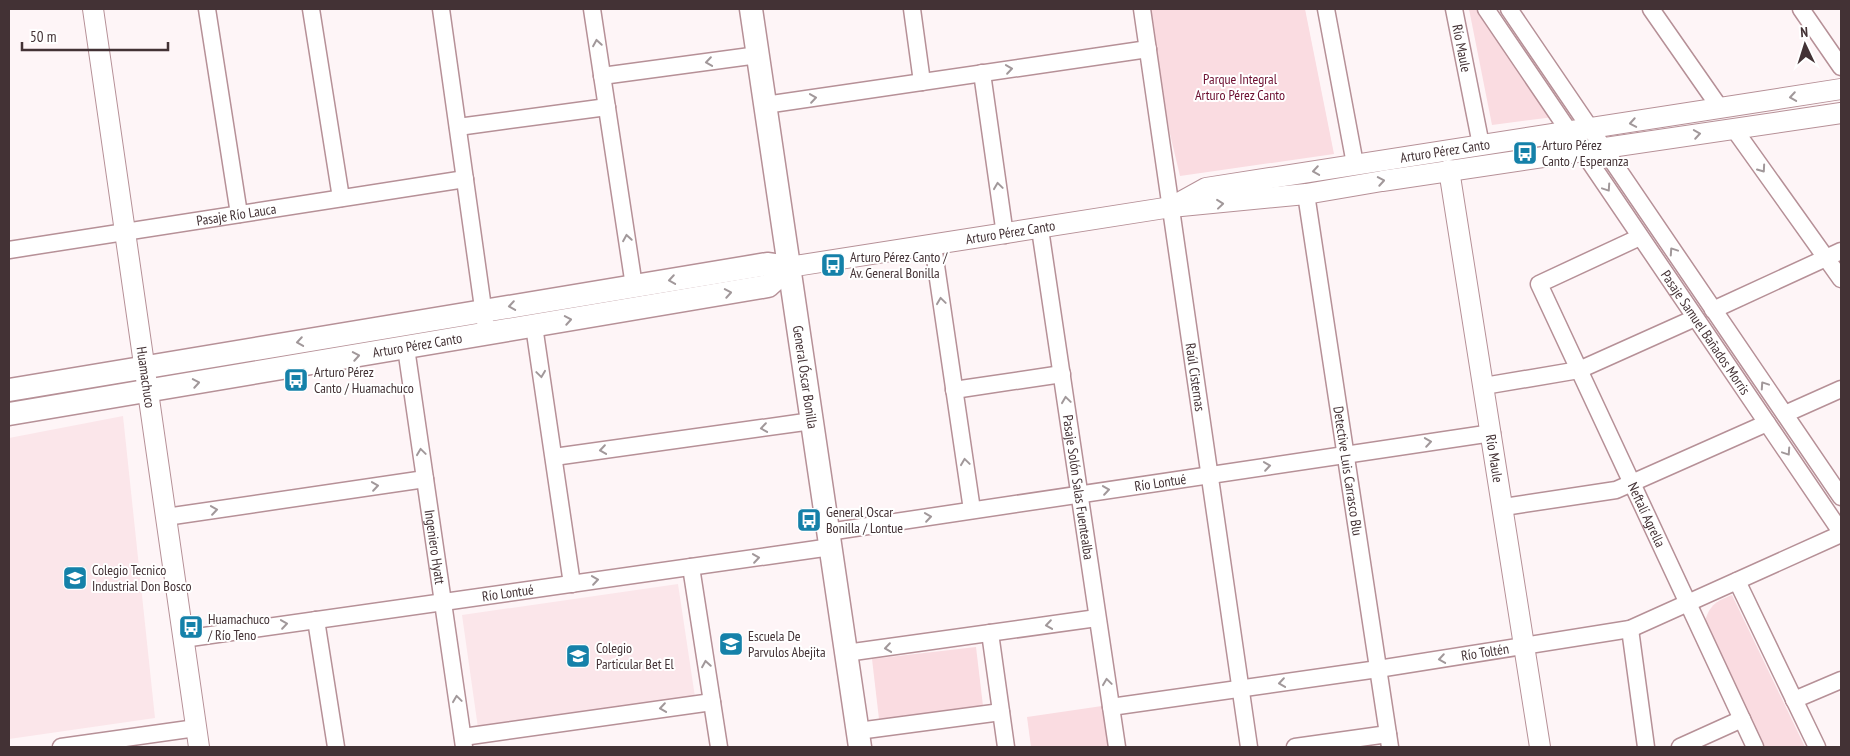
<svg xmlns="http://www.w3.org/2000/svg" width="1850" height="756" viewBox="0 0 1850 756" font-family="'PT Sans Narrow',sans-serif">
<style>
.built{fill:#fbe6ea}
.green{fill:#fadce1}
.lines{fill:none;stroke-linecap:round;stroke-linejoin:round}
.minor-casing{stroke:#b69097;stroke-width:19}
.tertiary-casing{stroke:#b69097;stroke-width:22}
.secondary-casing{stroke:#b69097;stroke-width:25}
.minor{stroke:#fff;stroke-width:16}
.tertiary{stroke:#fff;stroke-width:20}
.secondary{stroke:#fff;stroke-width:22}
.oneway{stroke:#a1989a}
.labels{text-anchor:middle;stroke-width:4;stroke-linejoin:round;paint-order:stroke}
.street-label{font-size:14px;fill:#433235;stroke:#fff}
.park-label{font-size:14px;fill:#6b0d2f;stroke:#fff}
.poi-label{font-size:14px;fill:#433235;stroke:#fff;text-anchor:start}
</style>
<rect width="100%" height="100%" fill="#fef5f7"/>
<!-- built -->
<g class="built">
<polygon points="123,416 155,718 9,739 9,438"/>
<polygon points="678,584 695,697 478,728 462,615"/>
</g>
<!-- green -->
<g class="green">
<polygon points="1148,9 1305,9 1334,154 1180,176 1170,134"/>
<polygon points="1469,9 1479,9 1554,117 1492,125"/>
<path d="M 1732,595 L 1805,747 L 1764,747 L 1705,621 C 1710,604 1717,601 1732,595 Z"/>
<polygon points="976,647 983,706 879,719 872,659"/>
<polygon points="1102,706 1108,747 1031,747 1027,717"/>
</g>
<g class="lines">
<defs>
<g id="minor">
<polyline points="207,9 239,214"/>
<polyline points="311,9 341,198"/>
<polyline points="441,9 485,322"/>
<polyline points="592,9 634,286"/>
<polyline points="912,9 922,82"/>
<path id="s1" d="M 1142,9 L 1249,747"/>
<polyline points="1326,9 1355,164"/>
<path id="s2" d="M 1454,9 L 1481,145"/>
<path id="s3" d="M 1486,9 L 1841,532"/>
<polyline points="1509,9 1841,497"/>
<polyline points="1651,9 1720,108"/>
<polyline points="1801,9 1841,67"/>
<polyline points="982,73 1005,235"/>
<polyline points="602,76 758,55"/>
<polyline points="765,105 1148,49"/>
<polyline points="458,127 607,107"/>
<polyline points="1734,129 1841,279"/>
<path id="s4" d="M 1306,194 L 1390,747"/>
<path id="s5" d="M 1040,229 L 1117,747"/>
<path id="s6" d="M 1640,237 L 1539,284 L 1755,747"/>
<polyline points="933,245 972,510"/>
<path id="s7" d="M 9,250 L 465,179"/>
<polyline points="1713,310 1841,251"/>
<polyline points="534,326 572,584"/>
<path id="s8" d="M 406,348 L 464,747"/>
<polyline points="1484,386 1579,370 1695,318"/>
<polyline points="954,390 1062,374"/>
<polyline points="1785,414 1841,389"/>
<polyline points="554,457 812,421"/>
<polyline points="1504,507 1616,490 1767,423"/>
<polyline points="166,517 425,479"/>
<path id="s9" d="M 828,532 L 1492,433"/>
<polyline points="691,567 719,747"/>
<polyline points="1737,581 1817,747"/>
<polyline points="316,620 336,747"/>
<polyline points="1630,629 1646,747"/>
<polyline points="990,633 1006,747"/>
<path id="s10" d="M 183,639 L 831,547"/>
<polyline points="846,653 1097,618"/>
<polyline points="1794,700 1841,680"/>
<path id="s11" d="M 1111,707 L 1378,669 L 1630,629 L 1841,534"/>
<polyline points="858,731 1001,712"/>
<polyline points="463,737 712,702"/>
<polyline points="61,747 196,728"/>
<polyline points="1295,747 1388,734"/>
<polyline points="1680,747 1742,719"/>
</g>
<g id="tertiary">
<path id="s12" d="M 93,9 L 199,747"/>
<path id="s13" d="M 1449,170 L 1540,747"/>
<path id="s14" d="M 1177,204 L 1206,188 L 1841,89"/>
<path id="s15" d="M 789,267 L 1171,207 L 1306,194 L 1382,181 L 1841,113"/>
</g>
<g id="secondary">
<path id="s16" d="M 751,9 L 860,747"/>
<polyline points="9,390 767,264 789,267"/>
<path id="s17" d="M 9,414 L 768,286 L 789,267"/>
</g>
</defs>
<!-- minor casing -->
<use href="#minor" class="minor-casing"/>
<!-- tertiary casing -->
<use href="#tertiary" class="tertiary-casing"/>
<!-- secondary casing -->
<use href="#secondary" class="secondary-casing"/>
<!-- minor -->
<use href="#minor" class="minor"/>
<!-- tertiary -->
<use href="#tertiary" class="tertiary"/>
<!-- secondary -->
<use href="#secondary" class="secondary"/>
</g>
<!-- one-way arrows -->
<defs><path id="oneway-chevron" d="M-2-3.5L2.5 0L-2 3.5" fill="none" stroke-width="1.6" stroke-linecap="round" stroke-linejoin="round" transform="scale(1.25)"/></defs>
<g class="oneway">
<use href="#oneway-chevron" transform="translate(597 43) rotate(-99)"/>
<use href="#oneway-chevron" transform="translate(709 62) rotate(172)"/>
<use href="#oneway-chevron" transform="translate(1009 69) rotate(-8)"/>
<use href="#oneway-chevron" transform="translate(1793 97) rotate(171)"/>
<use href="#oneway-chevron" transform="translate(813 98) rotate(-8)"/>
<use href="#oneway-chevron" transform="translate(1633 123) rotate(170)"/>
<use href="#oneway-chevron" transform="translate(1697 134) rotate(-9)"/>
<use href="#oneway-chevron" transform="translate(1762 169) rotate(55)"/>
<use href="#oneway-chevron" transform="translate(1316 171) rotate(171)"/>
<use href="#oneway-chevron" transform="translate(1381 181) rotate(-10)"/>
<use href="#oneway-chevron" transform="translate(998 186) rotate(-98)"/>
<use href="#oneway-chevron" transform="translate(1607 188) rotate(56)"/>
<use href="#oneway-chevron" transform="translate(1220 204) rotate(-6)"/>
<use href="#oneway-chevron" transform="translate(627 238) rotate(-99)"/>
<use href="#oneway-chevron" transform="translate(1673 251) rotate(-124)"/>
<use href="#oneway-chevron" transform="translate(672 280) rotate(171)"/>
<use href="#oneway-chevron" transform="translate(728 293) rotate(-10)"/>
<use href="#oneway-chevron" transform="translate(941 301) rotate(-98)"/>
<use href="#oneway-chevron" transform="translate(512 306) rotate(171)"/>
<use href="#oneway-chevron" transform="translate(568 320) rotate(-10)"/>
<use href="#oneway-chevron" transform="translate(300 342) rotate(171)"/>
<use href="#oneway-chevron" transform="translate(356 356) rotate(-10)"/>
<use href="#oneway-chevron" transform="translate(541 374) rotate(82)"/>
<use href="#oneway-chevron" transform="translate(196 383) rotate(-10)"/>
<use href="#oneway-chevron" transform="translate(1764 385) rotate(-124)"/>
<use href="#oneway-chevron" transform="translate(1066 400) rotate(-98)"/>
<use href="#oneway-chevron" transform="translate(764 428) rotate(172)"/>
<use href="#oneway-chevron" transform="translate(1428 442) rotate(-9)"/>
<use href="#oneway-chevron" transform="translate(603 450) rotate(172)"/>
<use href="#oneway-chevron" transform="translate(421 452) rotate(-98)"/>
<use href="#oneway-chevron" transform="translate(1787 452) rotate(56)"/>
<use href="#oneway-chevron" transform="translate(965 462) rotate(-98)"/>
<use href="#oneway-chevron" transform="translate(1267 466) rotate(-8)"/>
<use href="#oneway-chevron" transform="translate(375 486) rotate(-8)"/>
<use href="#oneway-chevron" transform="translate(1106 490) rotate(-8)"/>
<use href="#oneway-chevron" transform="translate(214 510) rotate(-8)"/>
<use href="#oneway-chevron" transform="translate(928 517) rotate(-8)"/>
<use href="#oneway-chevron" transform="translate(756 558) rotate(-8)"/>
<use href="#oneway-chevron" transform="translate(595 580) rotate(-8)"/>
<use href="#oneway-chevron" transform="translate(284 624) rotate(-8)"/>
<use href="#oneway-chevron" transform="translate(1049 625) rotate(172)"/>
<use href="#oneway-chevron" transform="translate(888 648) rotate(172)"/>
<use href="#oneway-chevron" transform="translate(1442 659) rotate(171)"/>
<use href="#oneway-chevron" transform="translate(706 664) rotate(-99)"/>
<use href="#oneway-chevron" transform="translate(1107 682) rotate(-98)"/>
<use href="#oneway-chevron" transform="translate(1282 683) rotate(172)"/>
<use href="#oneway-chevron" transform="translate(457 699) rotate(-98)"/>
<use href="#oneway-chevron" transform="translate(663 708) rotate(172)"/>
</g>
<!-- icons -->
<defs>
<symbol id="bus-square" viewBox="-11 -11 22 22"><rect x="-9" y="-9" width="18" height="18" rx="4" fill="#1581a9" stroke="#fff"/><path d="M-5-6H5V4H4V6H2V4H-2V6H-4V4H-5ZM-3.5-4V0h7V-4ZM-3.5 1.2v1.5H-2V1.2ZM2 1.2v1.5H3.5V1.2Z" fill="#fff"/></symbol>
<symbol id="school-square" viewBox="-11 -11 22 22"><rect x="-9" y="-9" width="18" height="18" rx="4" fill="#1581a9" stroke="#fff"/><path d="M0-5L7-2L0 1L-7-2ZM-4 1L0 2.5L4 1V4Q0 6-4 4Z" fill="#fff"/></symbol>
</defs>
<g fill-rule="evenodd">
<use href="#bus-square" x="1511" y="139" width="28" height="28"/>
<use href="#bus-square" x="819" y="251" width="28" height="28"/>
<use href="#bus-square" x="282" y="366" width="28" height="28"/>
<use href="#bus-square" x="795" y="506" width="28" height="28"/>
<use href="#school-square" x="61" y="564" width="28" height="28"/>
<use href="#bus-square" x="177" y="613" width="28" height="28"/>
<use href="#school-square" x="717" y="630" width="28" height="28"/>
<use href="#school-square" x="564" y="642" width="28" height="28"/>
</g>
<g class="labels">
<!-- street labels -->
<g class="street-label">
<text dy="5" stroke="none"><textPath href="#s2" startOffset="40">Río Maule</textPath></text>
<text dy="5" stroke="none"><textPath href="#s14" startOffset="275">Arturo Pérez Canto</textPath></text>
<text dy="5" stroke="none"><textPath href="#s7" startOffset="230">Pasaje Río Lauca</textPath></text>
<text dy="5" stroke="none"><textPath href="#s15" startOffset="224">Arturo Pérez Canto</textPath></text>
<text dy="5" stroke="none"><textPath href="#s3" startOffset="391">Pasaje Samuel Bañados Morris</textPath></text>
<text dy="5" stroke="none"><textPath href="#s17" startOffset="414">Arturo Pérez Canto</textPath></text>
<text dy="5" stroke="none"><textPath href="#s12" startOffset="372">Huamachuco</textPath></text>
<text dy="5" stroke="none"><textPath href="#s16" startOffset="372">General Óscar Bonilla</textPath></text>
<text dy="5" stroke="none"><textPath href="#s1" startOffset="372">Raúl Cisternas</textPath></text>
<text dy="5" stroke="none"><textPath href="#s13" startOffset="292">Río Maule</textPath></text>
<text dy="5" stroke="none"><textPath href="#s4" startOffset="280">Detective Luis Carrasco Blu</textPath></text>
<text dy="5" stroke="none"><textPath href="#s9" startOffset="336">Río Lontué</textPath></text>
<text dy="5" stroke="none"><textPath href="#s5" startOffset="261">Pasaje Solón Salas Fuentealba</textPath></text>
<text dy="5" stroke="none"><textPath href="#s6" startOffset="366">Neftalí Agrella</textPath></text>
<text dy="5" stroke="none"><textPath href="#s8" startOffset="201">Ingeniero Hyatt</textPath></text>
<text dy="5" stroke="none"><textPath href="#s10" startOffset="328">Río Lontué</textPath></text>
<text dy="5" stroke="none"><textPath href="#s11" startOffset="378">Río Toltén</textPath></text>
</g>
<!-- park labels -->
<g class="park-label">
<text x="1240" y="84">Parque Integral<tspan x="1240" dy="16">Arturo Pérez Canto</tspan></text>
</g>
<!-- poi labels -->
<g class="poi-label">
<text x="1542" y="150">Arturo Pérez<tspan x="1542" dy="16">Canto / Esperanza</tspan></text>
<text x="850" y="262">Arturo Pérez Canto /<tspan x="850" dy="16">Av. General Bonilla</tspan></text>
<text x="314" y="377">Arturo Pérez<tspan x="314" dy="16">Canto / Huamachuco</tspan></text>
<text x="826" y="517">General Oscar<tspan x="826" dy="16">Bonilla / Lontue</tspan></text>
<text x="92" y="575">Colegio Tecnico<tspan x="92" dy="16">Industrial Don Bosco</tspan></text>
<text x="208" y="624">Huamachuco<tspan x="208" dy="16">/ Río Teno</tspan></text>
<text x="748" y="641">Escuela De<tspan x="748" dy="16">Parvulos Abejita</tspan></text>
<text x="596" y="653">Colegio<tspan x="596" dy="16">Particular Bet El</tspan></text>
</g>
</g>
<!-- border -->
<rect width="1850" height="756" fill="none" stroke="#433235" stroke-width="20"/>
<!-- north arrow -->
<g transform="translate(1805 45) rotate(356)" stroke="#ffffff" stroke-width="4" paint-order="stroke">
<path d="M0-4L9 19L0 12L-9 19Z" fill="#433235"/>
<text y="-8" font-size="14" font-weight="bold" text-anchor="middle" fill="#433235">N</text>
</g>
<!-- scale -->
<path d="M22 42v8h146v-8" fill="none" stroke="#433235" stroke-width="2.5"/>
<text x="30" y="42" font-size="15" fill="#433235" stroke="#ffffff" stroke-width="4" paint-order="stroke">50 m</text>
</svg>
